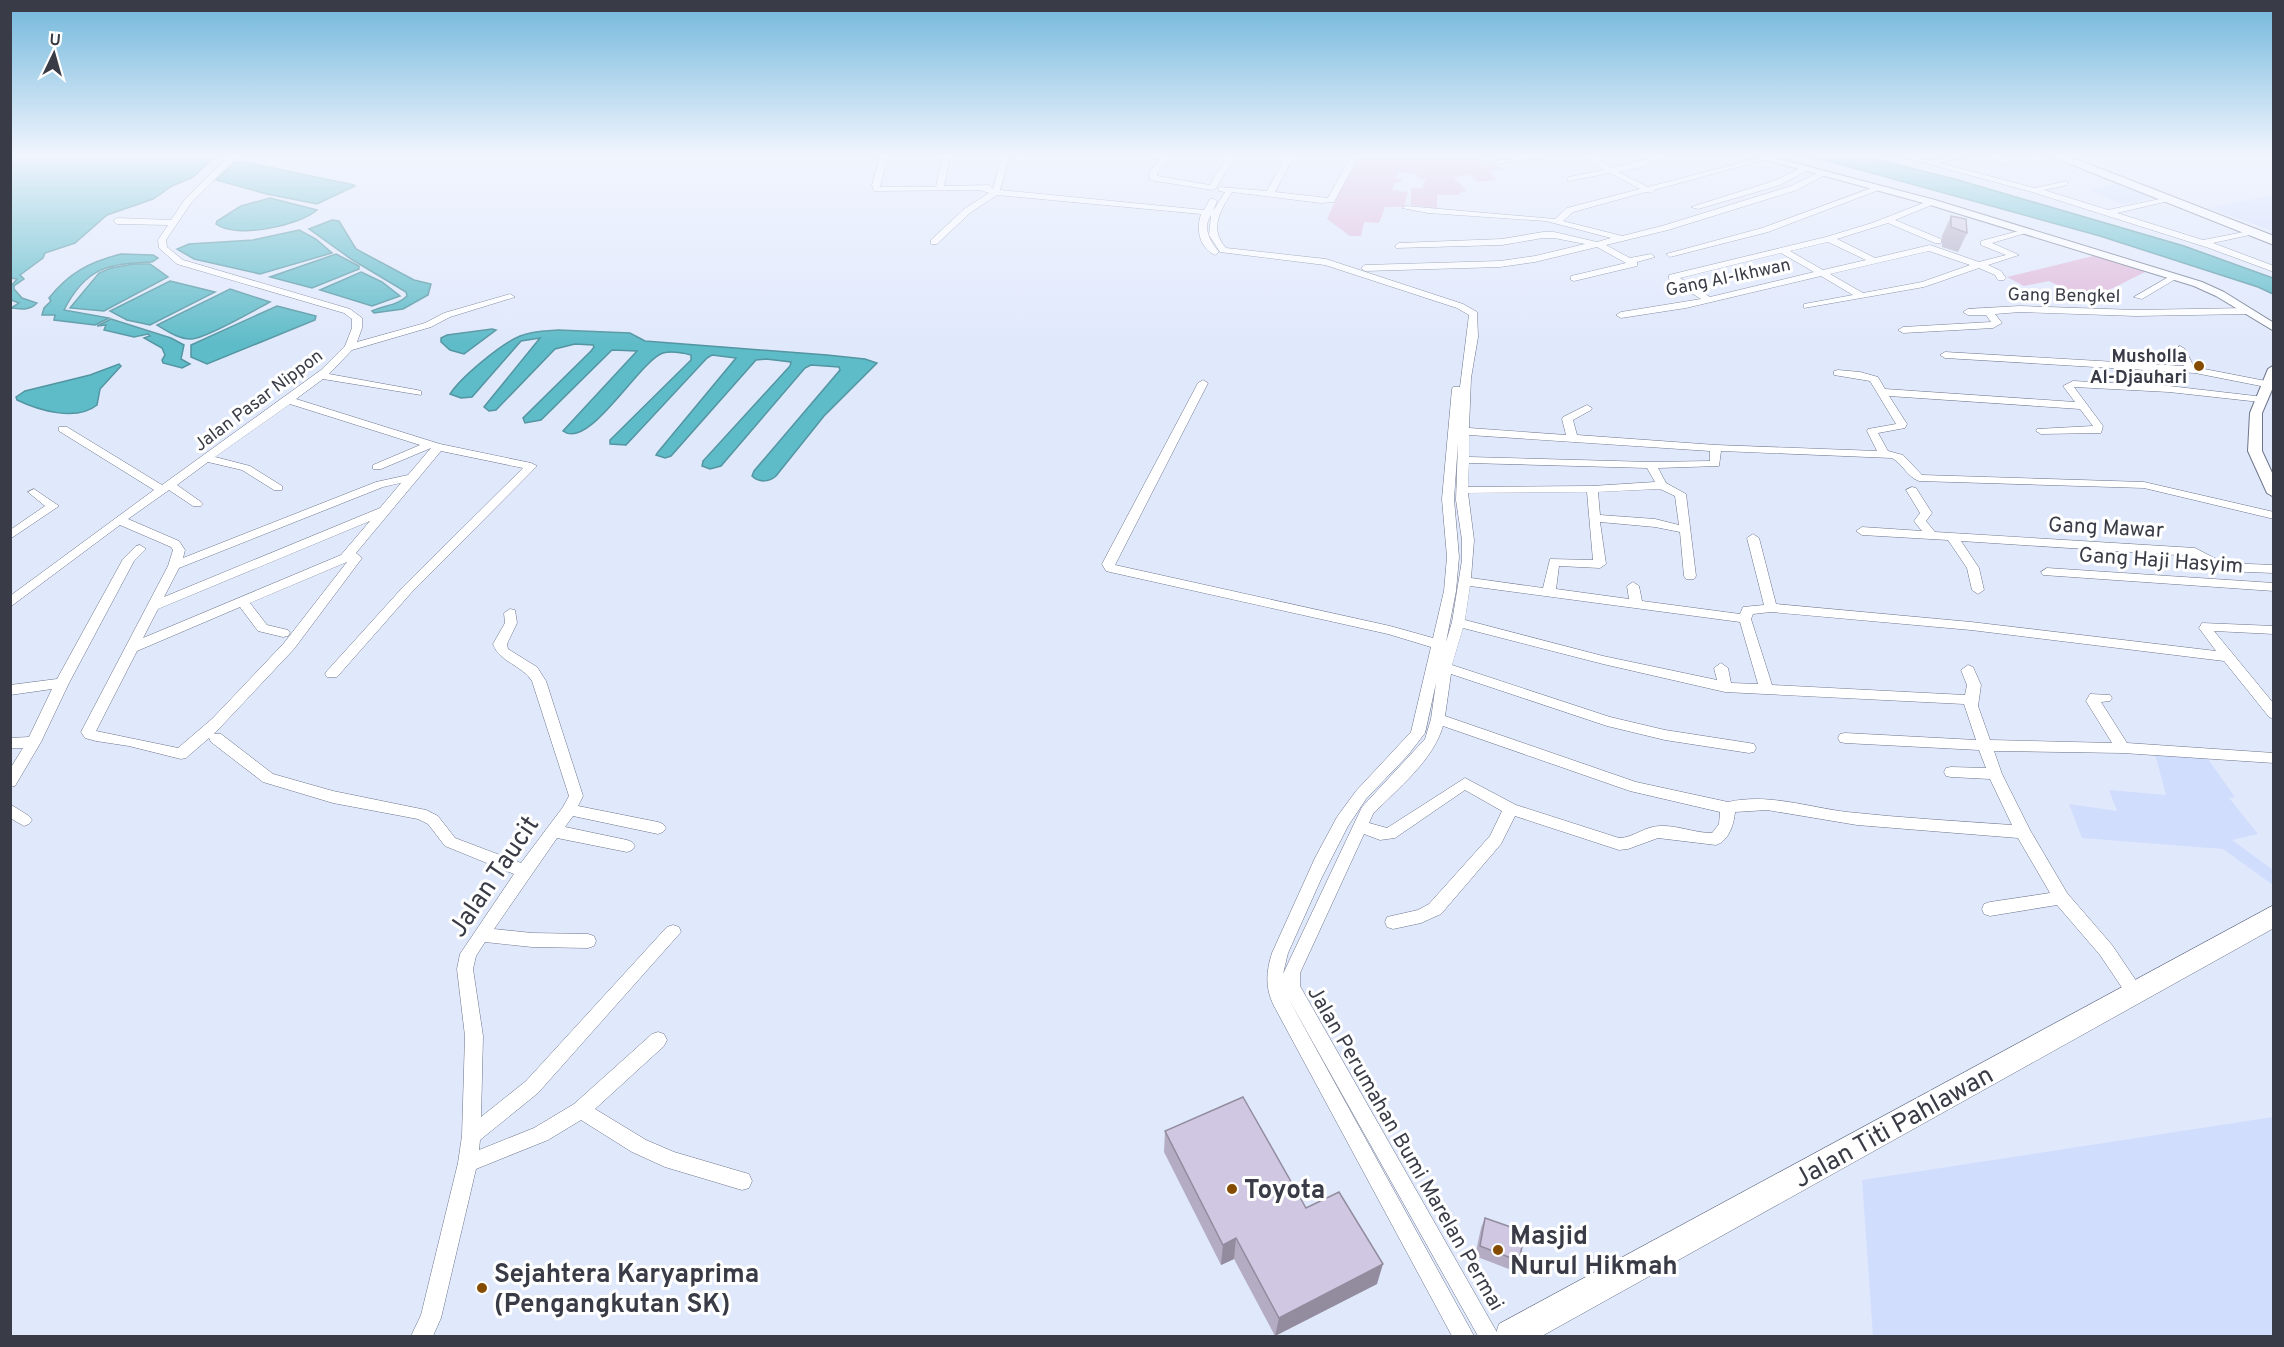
<svg xmlns="http://www.w3.org/2000/svg" width="2284" height="1347" viewBox="0 0 2284 1347" font-family="Overpass,sans-serif">
<style>
.built{fill:#d1ddfd}
.green{fill:#dfb7d9}
.water{fill:#5ebbc8;stroke:#5395a1;stroke-width:1.5}
.lines{fill:none;stroke-linecap:round;stroke-linejoin:round}
.minor-casing{stroke:#6d758b;stroke-width:1}
.tertiary-casing{stroke:#6d758b;stroke-width:2}
.primary-casing{stroke:#6d758b;stroke-width:1}
.trunk-casing{stroke:#6d758b;stroke-width:2}
.minor{fill:#fff;fill-rule:evenodd}
.tertiary{fill:#fff;fill-rule:evenodd}
.primary{fill:#fff;fill-rule:evenodd}
.trunk{fill:#fff;fill-rule:evenodd}
.wall{fill:#b3acc2}
.shaded-wall{fill:#928c9e}
.building{fill:#d0c8e2;stroke:#928c9e;stroke-width:1.5}
.poi-dot{fill:#854c00;stroke:#fff;stroke-width:2}
.labels{text-anchor:middle;stroke-width:6;stroke-linejoin:round;paint-order:stroke}
.far-street-label{font-size:18px;fill:#393c46;stroke:#fff}
.far-poi-label{font-size:18px;font-weight:bold;fill:#393c46;stroke:#fff;text-anchor:end}
.street-label{font-size:21px;fill:#393c46;stroke:#fff}
.near-street-label{font-size:26px;fill:#393c46;stroke:#fff}
.near-poi-label{font-size:26px;font-weight:bold;fill:#393c46;stroke:#fff;text-anchor:start}
</style>
<rect width="100%" height="100%" fill="#e0e8fc"/>
<!-- built -->
<g class="built">
<polygon points="2120,183 2155,197 2124,205 2089,190"/>
<polygon points="2273,195 2273,231 2209,208"/>
<polygon points="2155,754 2205,755 2235,797 2229,798 2258,834 2232,840 2273,870 2273,885 2223,849 2082,838 2069,804 2117,811 2109,790 2166,795"/>
<polygon points="2273,1117 2273,1336 1873,1336 1862,1180"/>
</g>
<!-- green -->
<g class="green">
<polygon points="1356,156 1474,156 1479,162 1492,162 1504,171 1497,169 1489,172 1497,180 1478,182 1469,175 1453,177 1467,191 1460,193 1459,195 1437,195 1437,208 1411,205 1411,188 1422,188 1426,179 1417,178 1417,174 1398,172 1395,178 1402,180 1401,182 1395,183 1392,190 1408,192 1404,207 1385,207 1379,223 1364,222 1361,236 1350,236 1327,219"/>
<polygon points="2097,255 2147,271 2099,295 2084,298 2049,281 2024,286 2007,277"/>
</g>
<!-- water -->
<g class="water">
<path d="M 11,156 L 215,156 L 193,177 L 172,186 L 153,199 L 107,215 L 75,243 L 45,253 L 43,258 L 20,275 L 24,279 L 14,286 L 14,289 L 22,298 L 37,303 C 29,311 21,309 11,308 L 19,303 L 11,300 L 11,286 L 17,279 L 11,278 Z"/>
<polygon points="1810,156 1863,156 1958,180 2184,246 2273,278 2273,294 2258,287 2100,236"/>
<polygon points="240,161 354,185 355,186 317,204 267,194 216,180 234,163"/>
<path d="M 270,198 L 317,210 C 299,226 236,239 216,224 L 217,221 L 241,206 Z"/>
<path d="M 332,220 L 339,221 L 356,249 L 414,280 L 431,284 L 428,295 L 403,309 L 374,313 L 372,311 C 384,305 397,306 407,296 L 406,292 L 351,259 L 309,229 Z"/>
<polygon points="299,230 316,239 332,253 260,274 194,259 177,249 189,244 253,240"/>
<path d="M 121,254 L 153,255 L 158,258 L 152,262 C 108,264 86,267 64,310 L 109,318 L 95,325 L 54,320 L 55,315 L 42,315 L 44,308 L 51,301 L 49,298 C 69,273 89,262 121,254 Z"/>
<polygon points="336,254 359,266 359,269 312,288 270,277"/>
<polygon points="134,264 150,264 168,277 104,311 70,308 99,273 111,268"/>
<polygon points="361,272 382,282 400,296 372,306 320,290"/>
<polygon points="170,281 215,292 150,325 127,320 110,311"/>
<path d="M 230,289 L 270,302 C 255,310 207,338 192,339 C 180,340 167,331 157,325 Z"/>
<polygon points="277,306 316,316 315,320 207,364 191,357 191,345"/>
<polygon points="111,319 171,338 184,345 181,359 190,364 182,368 163,363 162,360 165,355 162,348 144,338 150,336 148,334 134,337 104,330 106,325 97,326"/>
<polygon points="492,329 496,330 464,354 450,350 441,342 441,338 447,335"/>
<path d="M 558,330 L 630,333 L 645,341 L 827,355 L 865,359 L 877,363 L 824,416 L 776,476 C 769,482 759,483 752,476 L 754,471 L 840,370 L 839,367 L 811,365 L 805,368 L 721,466 L 710,469 L 702,466 L 703,461 L 790,366 L 791,362 L 766,359 L 756,360 L 671,456 L 665,458 L 656,455 L 658,452 L 736,358 L 712,355 L 707,358 L 626,445 L 610,444 L 610,440 L 691,360 L 691,355 C 683,353 671,351 663,353 C 639,361 589,451 563,431 L 637,351 L 612,350 L 541,420 L 525,423 L 523,418 L 591,351 L 594,347 L 593,345 L 575,344 L 555,349 L 496,410 L 489,411 L 484,407 L 540,338 L 521,341 L 472,397 L 461,398 L 450,394 C 461,377 501,344 520,336 C 532,331 545,331 558,330 Z"/>
<path d="M 119,364 L 121,366 L 100,389 L 97,405 C 76,422 38,410 17,400 L 16,397 L 25,391 L 90,375 Z"/>
</g>
<g class="lines">
<defs>
<g id="minor">
<path d="M 229,156 L 238,156 L 191,203 L 166,240 L 167,247 L 183,260 L 350,309 L 362,318 L 362,328 L 357,342 L 425,323 L 444,313 L 510,294 L 515,297 L 450,317 L 431,327 L 352,350 L 329,374 L 417,390 L 421,391 L 421,395 L 323,379 L 296,399 L 440,444 L 531,463 L 537,466 L 411,593 L 337,677 L 327,677 L 325,674 L 327,671 L 403,587 L 523,468 L 441,451 L 356,553 L 362,558 L 294,649 L 214,734 L 221,734 L 273,774 L 333,791 L 426,810 L 438,816 L 455,838 L 521,863 L 563,807 L 569,796 L 532,681 C 522,665 499,662 493,644 L 505,623 L 504,613 L 510,609 L 515,610 L 517,623 L 507,644 L 508,649 L 537,667 L 546,681 L 583,796 L 578,806 L 658,822 L 663,824 L 666,828 L 663,832 L 658,834 L 573,816 L 565,827 L 627,840 L 632,842 L 635,846 L 632,850 L 627,852 L 557,838 L 494,929 L 532,933 L 588,934 L 594,936 L 596,941 L 594,946 L 588,948 L 532,947 L 485,942 L 476,956 L 473,969 L 483,1036 L 481,1117 L 526,1081 L 667,927 L 673,925 L 679,927 L 681,932 L 538,1093 L 480,1140 L 479,1150 L 534,1128 L 574,1104 L 652,1034 L 658,1032 L 664,1034 L 667,1040 L 664,1046 L 595,1109 L 646,1140 L 674,1152 L 742,1172 L 749,1174 L 752,1181 L 749,1188 L 742,1190 L 665,1167 L 632,1152 L 581,1120 L 548,1140 L 476,1169 L 441,1318 L 433,1336 L 411,1336 L 421,1315 L 458,1163 L 462,1136 L 465,1036 L 457,969 L 460,954 L 514,874 L 445,846 L 428,824 L 418,819 L 333,803 L 263,782 L 211,742 L 209,738 L 186,758 L 181,759 L 129,746 L 96,741 L 85,738 L 81,732 L 168,566 L 173,550 L 171,547 L 120,525 L 10,607 L 10,596 L 154,490 L 59,431 L 59,427 L 67,427 L 162,485 L 321,370 L 345,346 L 352,328 L 352,319 L 344,313 L 177,264 L 159,248 L 158,240 L 168,225 L 117,224 L 113,221 L 117,218 L 171,220 L 185,199 ZM 290,404 L 420,445 L 373,465 L 373,469 L 381,469 L 431,448 L 408,475 L 376,482 L 183,558 L 185,550 L 179,541 L 128,519 L 169,490 L 193,506 L 201,506 L 203,504 L 201,502 L 177,485 L 208,462 L 242,470 L 274,490 L 282,490 L 282,486 L 250,466 L 215,457 ZM 401,483 L 380,508 L 164,597 L 179,568 L 383,487 ZM 370,521 L 341,555 L 143,638 L 158,609 ZM 347,562 L 284,643 L 213,718 L 178,748 L 96,731 L 137,651 L 240,607 L 258,631 L 283,637 L 288,636 L 290,633 L 288,630 L 267,625 L 250,603 Z"/>
<path d="M 880,156 L 888,156 L 880,187 L 936,187 L 942,156 L 950,156 L 944,186 L 989,185 L 993,189 L 1002,156 L 1010,156 L 1000,190 L 1204,210 L 1210,199 L 1213,199 L 1217,201 L 1213,211 L 1225,192 L 1219,191 L 1219,187 L 1267,191 L 1286,156 L 1294,156 L 1275,192 L 1328,198 L 1351,156 L 1359,156 L 1334,202 L 1321,203 L 1232,192 C 1220,211 1209,229 1226,248 L 1326,259 L 1463,304 L 1477,312 L 1478,337 L 1471,378 L 1469,428 L 1566,435 L 1562,419 L 1563,417 L 1587,405 L 1592,408 L 1591,410 L 1573,420 L 1577,435 L 1716,445 L 1877,451 L 1867,431 L 1868,429 L 1896,424 L 1870,381 L 1834,375 L 1834,371 L 1838,370 L 1860,372 L 1878,377 L 1885,389 L 2075,402 L 2063,386 L 2073,381 L 2169,386 L 2264,397 L 2264,401 L 2260,402 L 2169,392 L 2074,387 L 2103,426 L 2101,433 L 2041,434 L 2036,431 L 2037,429 L 2093,426 L 2080,409 L 1889,396 L 1907,424 L 1905,428 L 1878,433 L 1888,451 L 1903,455 L 1922,475 L 2144,482 L 2274,512 L 2274,519 L 2144,488 L 1919,481 C 1907,477 1903,464 1892,458 L 1721,451 L 1719,466 L 1658,468 L 1666,483 L 1686,494 L 1696,576 L 1694,579 L 1686,579 L 1684,576 L 1680,532 L 1655,527 L 1600,522 L 1606,564 L 1600,568 L 1559,566 L 1556,589 L 1629,599 L 1627,586 L 1633,582 L 1639,586 L 1642,601 L 1740,614 L 1743,607 L 1764,605 L 1747,538 L 1753,534 L 1759,538 L 1776,604 L 1971,622 L 2216,651 L 2199,628 L 2202,623 L 2274,626 L 2274,634 L 2214,631 L 2274,704 L 2274,719 L 2269,717 L 2224,661 L 1971,630 L 1771,612 L 1753,614 L 1751,619 L 1772,685 L 1965,695 L 1967,685 L 1961,670 L 1968,665 L 1973,667 L 1981,685 L 1978,706 L 1990,740 L 2112,743 L 2086,701 L 2090,694 L 2110,695 L 2112,698 L 2110,701 L 2101,702 L 2127,743 L 2274,753 L 2274,763 L 2123,753 L 1994,751 L 2002,774 L 2030,830 L 2067,893 L 2112,945 L 2141,988 L 2144,993 L 2141,998 L 2135,1000 L 2129,998 L 2100,955 L 2057,905 L 1990,916 L 1984,914 L 1982,909 L 1984,904 L 1990,902 L 2050,893 L 2018,838 L 1857,825 L 1767,810 L 1735,812 C 1734,824 1729,841 1716,845 L 1658,838 L 1628,849 L 1619,850 L 1515,816 L 1501,844 L 1441,914 L 1421,923 L 1393,929 L 1387,927 L 1385,922 L 1387,917 L 1418,910 L 1429,904 L 1490,836 L 1502,811 L 1465,790 L 1395,838 L 1380,840 L 1364,834 L 1300,973 L 1300,986 L 1499,1336 L 1478,1336 L 1287,996 L 1474,1336 L 1452,1336 L 1274,1006 C 1265,988 1266,972 1272,953 L 1315,858 L 1337,817 L 1356,791 L 1411,732 L 1431,647 L 1388,634 L 1110,572 L 1106,571 L 1102,564 L 1198,383 L 1203,380 L 1208,383 L 1115,565 L 1390,626 L 1433,638 L 1444,591 L 1447,557 L 1442,499 L 1452,389 L 1453,387 L 1460,387 L 1469,315 L 1457,308 L 1325,265 L 1220,252 L 1209,235 L 1211,215 C 1202,228 1210,241 1219,252 L 1215,255 C 1199,247 1196,230 1201,214 L 997,195 L 970,213 L 937,244 L 931,244 L 931,240 L 964,209 L 989,193 L 980,190 L 874,191 L 872,185 ZM 1469,435 L 1710,451 L 1710,461 L 1651,462 L 1469,457 ZM 1458,443 L 1456,500 L 1462,540 L 1462,560 L 1452,622 L 1446,642 L 1456,591 L 1459,557 L 1454,499 ZM 1469,463 L 1647,468 L 1655,482 L 1592,486 L 1468,487 ZM 1660,489 L 1675,496 L 1679,525 L 1655,519 L 1600,515 L 1598,492 ZM 1587,492 L 1593,560 L 1550,559 L 1543,588 L 1471,578 L 1474,540 L 1468,493 ZM 1470,586 L 1740,622 L 1758,684 L 1731,683 L 1728,668 L 1721,663 L 1714,668 L 1717,680 L 1603,656 L 1465,620 ZM 1463,628 L 1603,664 L 1725,692 L 1964,704 L 1976,740 L 1845,733 L 1840,734 L 1838,738 L 1840,742 L 1845,743 L 1979,750 L 1986,768 L 1951,767 L 1946,768 L 1944,772 L 1946,776 L 1951,777 L 1990,779 L 2012,825 C 1957,821 1902,818 1847,812 C 1807,807 1768,793 1728,802 L 1636,782 L 1445,716 L 1451,674 L 1607,726 L 1665,740 L 1749,753 L 1754,752 L 1756,748 L 1754,744 L 1749,743 L 1665,730 L 1610,717 L 1452,665 ZM 1436,683 L 1431,719 L 1425,739 L 1362,807 L 1283,974 L 1288,953 L 1322,877 L 1348,826 L 1366,799 L 1408,755 L 1425,733 ZM 1443,726 L 1630,791 L 1720,812 L 1719,824 L 1712,833 C 1694,833 1677,825 1660,826 C 1645,826 1633,838 1619,838 L 1516,805 L 1465,778 L 1387,828 L 1369,823 L 1373,814 C 1398,788 1433,761 1443,726 Z"/>
<polygon points="1162,156 1170,156 1157,173 1157,176 1210,185 1227,156 1235,156 1216,188 1212,190 1150,180 1149,173"/>
<polygon points="1525,156 1551,156 1495,164 1491,162"/>
<polygon points="1586,156 1595,156 1612,168 1657,156 1669,156 1638,168 1618,172 1648,187 1763,157 1767,159 1654,190 1653,193 1646,192 1573,212 1563,221 1622,236 1662,226 1791,186 1820,172 1827,174 1797,190 1668,230 1606,245 1630,258 1651,254 1655,257 1637,262 1637,266 1574,281 1571,280 1571,276 1626,263 1597,247 1535,262 1500,267 1365,271 1361,268 1365,265 1500,261 1535,256 1585,244 1554,238 1543,238 1502,245 1396,248 1395,246 1399,243 1502,239 1543,232 1554,232 1597,242 1611,238 1546,221 1428,213 1402,208 1406,206 1555,219 1567,208 1640,189 1610,173 1568,181 1568,177 1604,170"/>
<polygon points="1899,156 1913,156 1935,162 1935,159 1969,156 1939,163 2035,188 2067,181 2067,185 2044,190 2108,210 2169,197 2169,201 2117,213 2203,240 2254,230 2254,234 2213,243 2274,266 2274,272 2209,248 2032,192"/>
<polygon points="1989,156 1999,156 2009,162 2002,164"/>
<polygon points="1801,168 1808,170 1780,185 1698,209 1691,207 1774,181"/>
<polygon points="1877,186 1884,188 1768,232 1670,257 1666,254 1762,228"/>
<path d="M 1931,200 L 1934,200 L 1934,204 L 1895,220 L 1941,239 L 1941,243 L 1935,243 L 1888,223 L 1837,239 L 1875,258 L 1930,245 L 1979,262 L 2006,255 L 1981,245 L 1981,241 L 2026,229 L 2026,233 L 1992,243 L 2019,255 L 1988,265 L 2001,271 L 2006,278 L 2004,280 L 1998,280 L 1995,275 L 1979,268 L 1924,287 L 1804,308 L 1804,304 L 1853,295 L 1821,276 L 1686,308 L 1621,318 L 1616,315 L 1621,312 L 1701,299 L 1669,279 L 1669,275 L 1826,237 L 1872,223 ZM 1828,242 L 1866,260 L 1823,270 L 1790,251 ZM 1929,251 L 1970,265 L 1922,282 L 1863,293 L 1830,274 ZM 1781,253 L 1814,272 L 1710,297 L 1680,278 Z"/>
<polygon points="2172,275 2179,277 2142,299 2134,297"/>
<polygon points="2020,306 2136,310 2247,308 2252,311 2247,314 2136,316 2020,312 1995,314 2002,323 1993,328 1903,333 1898,330 1903,327 1991,322 1986,315 1968,315 1963,312 1968,309"/>
<polygon points="2180,346 2185,349 2194,367 2266,381 2271,384 2266,387 2195,373 1945,358 1940,355 1945,352 2184,366 2175,349"/>
<polygon points="1912,487 1916,488 1932,513 1926,521 1935,532 2195,548 2224,563 2274,565 2274,573 2222,571 2192,556 1961,541 1979,568 1984,590 1978,594 1972,590 1967,568 1948,540 1862,535 1856,531 1862,527 1922,531 1914,521 1920,513 1906,490"/>
<polygon points="34,489 59,506 10,539 10,530 45,506 28,492"/>
<polygon points="140,545 146,549 134,561 69,683 41,742 15,786 10,787 10,769 23,748 10,748 10,738 29,737 52,689 10,695 10,685 57,679 123,559 136,546"/>
<polygon points="2047,568 2274,583 2274,591 2043,575 2041,572"/>
<polygon points="10,804 29,816 32,820 29,824 24,826 10,818"/>
</g>
<g id="tertiary">
<polygon points="1752,156 1768,156 1935,200 2202,282 2224,292 2274,323 2274,331 2216,296 2194,286 1927,204"/>
<polygon points="2274,365 2274,385 2262,413 2262,451 2274,477 2274,497 2267,493 2248,451 2250,413 2268,369"/>
</g>
<polygon id="primary" points="2274,905 2274,928 1542,1336 1495,1336 1499,1324"/>
<polygon id="trunk" points="2050,156 2068,156 2274,236 2274,245"/>
</defs>
<!-- minor casing -->
<use href="#minor" class="minor-casing"/>
<!-- tertiary casing -->
<use href="#tertiary" class="tertiary-casing"/>
<!-- primary casing -->
<use href="#primary" class="primary-casing"/>
<!-- trunk casing -->
<use href="#trunk" class="trunk-casing"/>
<!-- minor -->
<use href="#minor" class="minor"/>
<!-- tertiary -->
<use href="#tertiary" class="tertiary"/>
<!-- primary -->
<use href="#primary" class="primary"/>
<!-- trunk -->
<use href="#trunk" class="trunk"/>
</g>
<!-- wall -->
<g class="wall">
<polygon points="1951,216 1967,233 1958,252 1942,247 1942,236"/>
<polygon points="1165,1131 1306,1208 1377,1284 1275,1336 1234,1259 1221,1265 1164,1152"/>
<polygon points="1485,1218 1519,1261 1514,1271 1475,1256 1481,1228"/>
</g>
<!-- shaded-wall -->
<g class="shaded-wall">
<polygon points="1236,1238 1234,1259 1221,1265 1223,1245"/>
<polygon points="1383,1264 1377,1284 1275,1336 1279,1318"/>
</g>
<!-- building -->
<g class="building">
<polygon points="1951,216 1966,219 1967,233 1951,227"/>
<polygon points="1243,1097 1306,1208 1339,1192 1383,1264 1279,1318 1236,1238 1223,1245 1165,1131"/>
<polygon points="1485,1218 1525,1232 1519,1261 1480,1246"/>
</g>
<!-- sky -->
<linearGradient id="sky" x2="0" y2="1"><stop stop-color="#71b7db"/><stop offset="0.45" stop-color="#f1f5fe"/><stop offset="1" stop-color="#f1f5fe" stop-opacity="0"/></linearGradient>
<rect width="2284" height="345" fill="url(#sky)"/>
<!-- markers -->
<g class="poi-dot">
<circle cx="2199" cy="366" r="6"/>
<circle cx="1232" cy="1189" r="6"/>
<circle cx="1498" cy="1250" r="6"/>
<circle cx="482" cy="1288" r="6"/>
</g>
<g class="labels">
<!-- far-street labels -->
<g class="far-street-label">
<text transform="translate(1728 277) rotate(-12)" y="6">Gang Al-Ikhwan</text>
<text transform="translate(2064 295) rotate(1)" y="6">Gang Bengkel</text>
<text transform="translate(258 400) rotate(-37)" y="6">Jalan Pasar Nippon</text>
</g>
<!-- far-poi labels -->
<g class="far-poi-label">
<text x="2187" y="362">Musholla<tspan x="2187" dy="21">Al-Djauhari</tspan></text>
</g>
<!-- street labels -->
<g class="street-label">
<text transform="translate(2106 527) rotate(3)" y="7">Gang Mawar</text>
<text transform="translate(2161 560) rotate(4)" y="7">Gang Haji Hasyim</text>
<text transform="translate(1406 1148) rotate(60)" y="7">Jalan Perumahan Bumi Marelan Permai</text>
</g>
<!-- near-street labels -->
<g class="near-street-label">
<text transform="translate(493 876) rotate(-56)" y="9">Jalan Taucit</text>
<text transform="translate(1893 1126) rotate(-29)" y="9">Jalan Titi Pahlawan</text>
</g>
<!-- near-poi labels -->
<g class="near-poi-label">
<text x="1244" y="1198">Toyota</text>
<text x="1510" y="1244">Masjid<tspan x="1510" dy="30">Nurul Hikmah</tspan></text>
<text x="494" y="1282">Sejahtera Karyaprima<tspan x="494" dy="30">(Pengangkutan SK)</tspan></text>
</g>
</g>
<!-- border -->
<rect width="2284" height="1347" fill="none" stroke="#393c46" stroke-width="24"/>
<!-- north arrow -->
<g transform="translate(54 54) rotate(5)" stroke="#ffffff" stroke-width="4.5" paint-order="stroke">
<path d="M0-4.5L10 22L0 15L-10 22Z" fill="#393c46"/>
<text y="-9" font-size="16" font-weight="bold" text-anchor="middle" fill="#393c46">U</text>
</g>
</svg>
